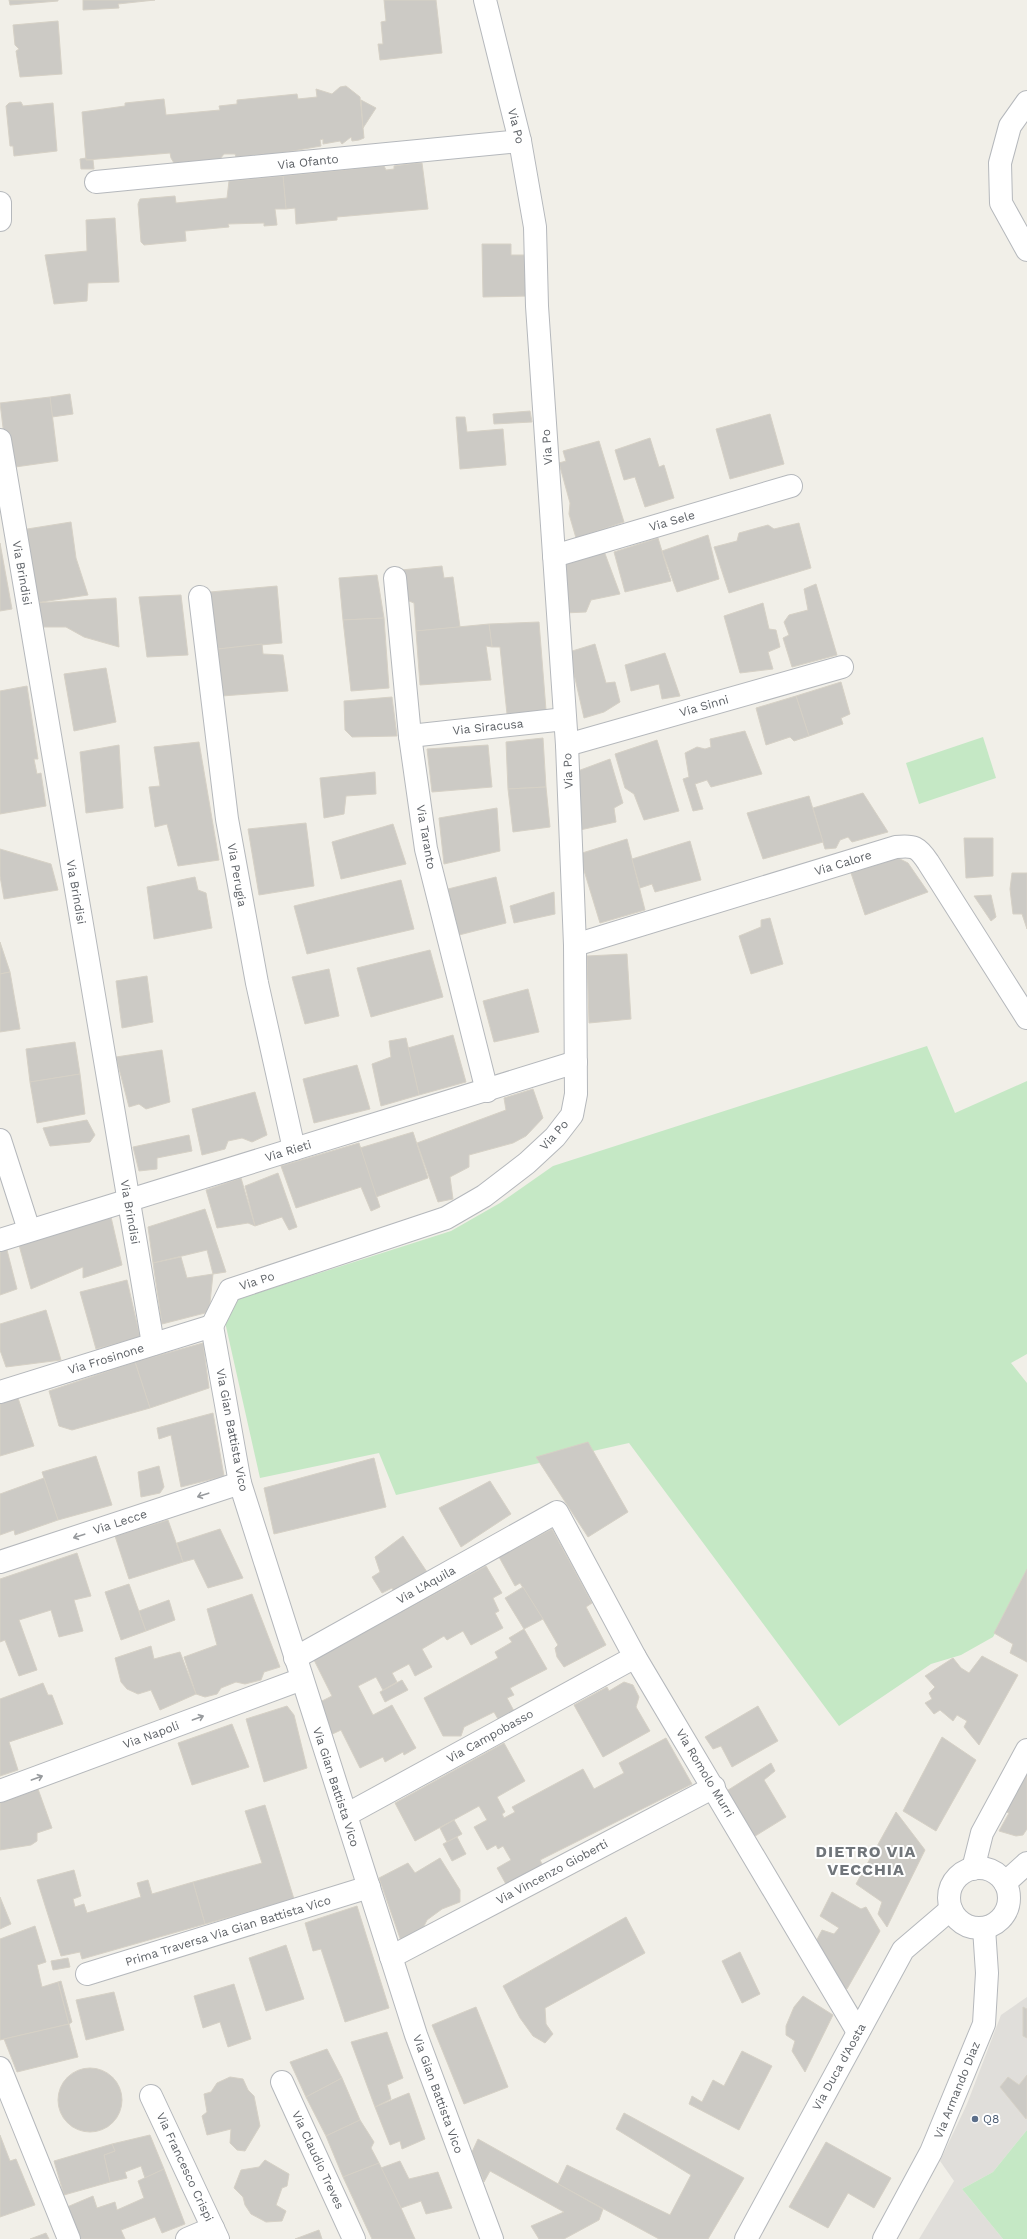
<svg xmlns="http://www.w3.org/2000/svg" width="1027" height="2239" viewBox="0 0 1027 2239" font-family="'Work Sans',sans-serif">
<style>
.industrial{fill:#e0deda}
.green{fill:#c5e8c5}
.building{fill:#cccac5;stroke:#d6d1c6}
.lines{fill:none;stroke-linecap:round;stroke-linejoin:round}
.minor-casing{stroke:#b5b8bc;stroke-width:24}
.minor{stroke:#fff;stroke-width:22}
.oneway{stroke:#979a9d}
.service-dot{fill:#5c6f8a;stroke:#fff;stroke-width:1.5}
.labels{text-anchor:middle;stroke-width:4;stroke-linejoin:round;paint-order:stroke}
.street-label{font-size:12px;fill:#5f6368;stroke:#fff}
.service-label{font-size:12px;fill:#4e5e75;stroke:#fff;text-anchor:start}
.district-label{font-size:16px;font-weight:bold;letter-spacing:1px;fill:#70757a;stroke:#fff}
</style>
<rect width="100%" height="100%" fill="#f1efe8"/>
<!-- industrial -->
<polygon class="industrial" points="1027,1997 1027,2130 993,2172 962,2189 1003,2239 919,2239 954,2181 940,2161 967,2104 1001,2015"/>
<!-- green -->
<g class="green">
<polygon points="983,737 996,778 919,804 906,763"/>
<polygon points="927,1046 955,1113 1027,1081 1027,1354 1011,1363 1027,1383 1027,1577 993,1637 961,1655 931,1664 839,1726 629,1443 396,1495 379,1453 260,1478 225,1322 235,1300 451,1231 500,1203 553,1166"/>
<polygon points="1027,2130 1027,2239 1003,2239 962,2189 993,2172"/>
</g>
<!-- building -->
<g class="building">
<polygon points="9,0 58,0 58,1 10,5"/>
<polygon points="83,0 155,0 118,4 119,8 83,10"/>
<polygon points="384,0 436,0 442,53 380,60 378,44 383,44 381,22 386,21"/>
<polygon points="58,21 62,74 20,77 16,51 19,49 15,45 13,25"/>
<polygon points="346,86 360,97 364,138 359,140 352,141 351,137 342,144 340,141 323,144 323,139 320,140 321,146 264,156 264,154 236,157 235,154 224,154 220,159 174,163 171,158 170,153 86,160 82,112 125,106 125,103 164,99 166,115 220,110 219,106 237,104 237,100 297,94 298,99 317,97 316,89 332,94 340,87"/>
<polygon points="361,100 376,108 363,128"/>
<polygon points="21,102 23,106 53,103 57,151 14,156 13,146 10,146 6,106 9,103"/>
<polygon points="86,158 86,160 93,160 94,169 81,169 80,159"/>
<polygon points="416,163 422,163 428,209 337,217 337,220 296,224 295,208 286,209 283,176 384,166 386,170 394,169 394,166"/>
<polygon points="283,176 286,209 275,209 277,225 264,226 264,223 228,224 229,227 185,231 186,241 144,245 141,242 138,204 140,199 175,196 176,203 227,198 229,181"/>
<polygon points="115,218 119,282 88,283 87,301 54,304 45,255 87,251 86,220"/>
<polygon points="482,244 511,244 511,255 529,255 529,296 483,297"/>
<polygon points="70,394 73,414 52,417 50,397"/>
<polygon points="50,397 58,461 8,468 0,403"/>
<polygon points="530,411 532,422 494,424 493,414"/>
<polygon points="770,414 784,464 730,479 716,429"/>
<polygon points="456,417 465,417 467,432 503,429 506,465 460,469"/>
<polygon points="650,438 659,467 664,465 674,498 645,507 635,477 624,480 615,450"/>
<polygon points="599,441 624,522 576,538 569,514 570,503 559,463 566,461 563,451"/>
<polygon points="71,522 76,558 88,595 35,603 21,530"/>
<polygon points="799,523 811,568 729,593 714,547 737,541 739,533 768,525 774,529"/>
<polygon points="708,535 719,579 677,592 662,551"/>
<polygon points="658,538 671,581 625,592 614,552"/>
<polygon points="0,543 12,609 0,611"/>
<polygon points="604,551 620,594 591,600 586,612 564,613 561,564"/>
<polygon points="442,566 444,578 453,577 460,627 416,631 414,603 409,601 401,570"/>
<polygon points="377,575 384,618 343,620 339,578"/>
<polygon points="816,584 837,655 792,667 783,638 789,635 784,622 789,615 808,610 804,589"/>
<polygon points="277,586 282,643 218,649 210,592"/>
<polygon points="181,595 188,655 147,657 139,597"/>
<polygon points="116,598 119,647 84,637 66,627 43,627 35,603"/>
<polygon points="763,603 769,629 776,630 780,647 768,652 773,669 740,673 724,616"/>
<polygon points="384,618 389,688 351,691 343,620"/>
<polygon points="539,622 546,710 507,714 500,647 492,647 489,624"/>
<polygon points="489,624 492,647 486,646 491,680 420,685 416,631"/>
<polygon points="262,644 263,654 283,655 288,691 222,696 218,649"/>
<polygon points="595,644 606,683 615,682 620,702 604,712 584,718 569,652"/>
<polygon points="665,653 680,696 662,699 659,684 631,691 625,665"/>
<polygon points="106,668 116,722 74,731 64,674"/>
<polygon points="841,682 850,714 841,718 843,724 809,736 796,696"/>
<polygon points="27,686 38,759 34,759 37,774 41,773 46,806 0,814 0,691"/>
<polygon points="796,696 809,736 794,741 790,737 766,745 756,708"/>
<polygon points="392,697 397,736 352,737 345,730 344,701"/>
<polygon points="745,731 762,774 711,787 707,780 695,784 703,809 693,811 683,779 689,777 685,753 697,747 705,749 711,747 710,739"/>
<polygon points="543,738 546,787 508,789 506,742"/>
<polygon points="657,740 679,811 644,820 634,794 625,788 615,754"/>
<polygon points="199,742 219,860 178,866 167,824 155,827 149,787 160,786 154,747"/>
<polygon points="119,745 123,808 86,813 80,752"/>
<polygon points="488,745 492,787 432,792 427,749"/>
<polygon points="610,759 623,803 614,808 616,822 580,830 575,772"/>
<polygon points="375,772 376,794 346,796 344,814 324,818 320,778"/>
<polygon points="546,787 550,827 513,832 508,789"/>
<polygon points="863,793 888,832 852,842 848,837 840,840 836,848 825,849 813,808"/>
<polygon points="809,796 823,842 763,859 747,813"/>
<polygon points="497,808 500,851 444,864 439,818"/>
<polygon points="306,823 314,886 259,895 248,829"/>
<polygon points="393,824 406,864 341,879 332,842"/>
<polygon points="964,838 993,838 993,876 966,878"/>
<polygon points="627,839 645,910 600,923 579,854"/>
<polygon points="690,841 701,880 655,892 652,884 640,888 632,859"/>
<polygon points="0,849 51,864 58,890 4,899 0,876"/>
<polygon points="898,858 908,863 928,892 865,915 851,873"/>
<polygon points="1012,873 1027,873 1027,929 1022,914 1013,914 1010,889"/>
<polygon points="195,877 198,890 206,893 212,928 154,939 147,887"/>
<polygon points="496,877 506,923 459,935 448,889"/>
<polygon points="401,880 414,929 307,954 294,906"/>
<polygon points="554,892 555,914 514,923 510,906"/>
<polygon points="991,895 996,917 991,921 974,896"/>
<polygon points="770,918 783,964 751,974 739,936 761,927 761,920"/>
<polygon points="0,942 10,972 0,974"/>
<polygon points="430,950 443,997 371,1017 357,968"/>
<polygon points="627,954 631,1019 589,1023 587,956"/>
<polygon points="329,969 339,1016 305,1024 292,977"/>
<polygon points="10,972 20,1029 0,1032 0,974"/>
<polygon points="147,976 153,1022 122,1028 116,981"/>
<polygon points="528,989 539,1032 494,1042 483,1001"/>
<polygon points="453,1035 466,1082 419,1095 408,1048"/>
<polygon points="406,1038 419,1095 381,1106 372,1064 391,1057 389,1041"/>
<polygon points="75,1042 80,1074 30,1082 26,1049"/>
<polygon points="162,1050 170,1102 146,1109 139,1104 129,1107 116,1057"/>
<polygon points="357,1065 370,1109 314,1123 303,1079"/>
<polygon points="80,1074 85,1114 37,1123 30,1082"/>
<polygon points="533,1089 543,1118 526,1136 513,1143 469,1155 469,1167 450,1177 453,1199 438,1202 417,1143 506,1110 504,1098"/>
<polygon points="255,1092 267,1135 252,1142 242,1138 228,1141 225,1149 202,1155 192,1109"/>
<polygon points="87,1120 95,1135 90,1142 50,1146 43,1128"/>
<polygon points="413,1132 428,1178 376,1197 360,1148"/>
<polygon points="189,1135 192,1151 157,1158 157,1169 139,1171 133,1147"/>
<polygon points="359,1143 380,1207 371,1211 361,1187 296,1208 281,1166"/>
<polygon points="278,1173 297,1227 289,1230 282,1217 255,1226 245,1186"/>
<polygon points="241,1178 255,1226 248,1223 217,1228 206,1190"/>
<polygon points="205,1209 226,1272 213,1274 207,1250 153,1263 148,1227"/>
<polygon points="111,1217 122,1265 83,1278 83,1267 31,1289 19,1245"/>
<polygon points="7,1250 17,1289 0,1295 0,1252"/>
<polygon points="181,1257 187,1278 213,1274 209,1312 162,1324 153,1263"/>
<polygon points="127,1280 140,1337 96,1349 80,1292"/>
<polygon points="46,1310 61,1360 6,1367 0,1350 0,1324"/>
<polygon points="203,1343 209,1388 150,1408 135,1362"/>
<polygon points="135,1362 150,1408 72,1430 59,1426 49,1391"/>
<polygon points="18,1398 34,1446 0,1456 0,1404"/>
<polygon points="213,1413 224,1476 181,1487 171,1435 159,1439 157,1428"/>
<polygon points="588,1442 628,1512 588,1537 536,1457"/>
<polygon points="96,1456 112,1505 58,1520 42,1472"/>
<polygon points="374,1458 386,1507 274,1534 264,1488"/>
<polygon points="159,1466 164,1487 160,1493 141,1497 138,1472"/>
<polygon points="44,1478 58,1520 15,1535 14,1530 0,1535 0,1494"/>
<polygon points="490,1481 511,1514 461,1547 439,1508"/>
<polygon points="168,1520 183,1562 129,1579 115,1536"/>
<polygon points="220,1529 243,1578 208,1588 194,1559 183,1562 177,1543"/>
<polygon points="552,1529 592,1603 586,1607 606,1645 564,1667 557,1657 555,1648 558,1645 543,1619 520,1583 515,1586 499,1557"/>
<polygon points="403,1536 429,1575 396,1596 392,1588 382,1593 372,1577 380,1572 375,1557"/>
<polygon points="77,1553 91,1596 74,1600 83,1631 59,1637 51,1610 19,1620 37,1670 19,1676 5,1640 0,1642 0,1579"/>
<polygon points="486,1566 502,1593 493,1598 499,1611 495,1613 503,1628 471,1645 463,1631 447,1640 444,1636 422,1649 432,1667 415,1676 409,1664 392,1673 397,1682 383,1690 376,1677 358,1686 373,1715 392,1705 416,1748 404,1755 403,1752 385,1762 383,1757 360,1768 341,1730 326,1737 320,1702 332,1696 314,1660"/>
<polygon points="1027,1569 1027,1662 1010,1653 1013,1644 994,1633"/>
<polygon points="129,1584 146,1631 121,1640 105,1592"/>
<polygon points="523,1587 543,1619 524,1629 505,1598"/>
<polygon points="252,1594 280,1667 264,1672 261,1680 245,1684 236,1682 221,1688 217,1694 205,1697 196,1694 184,1657 217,1645 207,1609"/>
<polygon points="169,1600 175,1620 146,1631 139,1611"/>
<polygon points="524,1629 547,1669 510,1688 514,1695 507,1698 514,1711 498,1719 494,1712 464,1727 461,1736 443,1736 424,1698 498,1658 495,1652 512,1642 509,1638"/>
<polygon points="151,1646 154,1659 180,1652 196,1694 160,1710 151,1690 138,1694 127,1689 121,1682 115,1658"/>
<polygon points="982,1656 1018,1675 979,1745 964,1727 967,1721 957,1715 953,1721 940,1710 934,1714 925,1703 932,1699 929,1693 935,1687 925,1676 953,1658 961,1668 969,1673"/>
<polygon points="402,1680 408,1690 385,1702 380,1692"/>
<polygon points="624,1682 633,1685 639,1697 636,1707 650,1731 603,1757 574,1705 607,1687 609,1691"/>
<polygon points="43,1683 48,1695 52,1695 63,1724 9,1742 18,1770 0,1776 0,1699"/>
<polygon points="287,1706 294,1715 307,1768 264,1782 246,1719"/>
<polygon points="758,1706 778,1741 732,1767 721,1746 713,1749 705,1737"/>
<polygon points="232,1724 249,1767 192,1785 178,1743"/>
<polygon points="942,1737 976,1760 936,1831 903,1811"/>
<polygon points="666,1738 692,1784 540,1860 543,1866 507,1886 497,1868 511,1860 503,1846 498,1849 496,1845 487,1850 474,1827 487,1820 479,1806 415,1841 395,1803 504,1743 525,1781 497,1797 505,1812 502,1814 504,1818 515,1812 512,1807 583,1769 594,1789 624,1773 619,1763"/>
<polygon points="771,1763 775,1771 764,1780 786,1817 752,1838 725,1792"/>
<polygon points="1027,1768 1027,1829 1023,1835 1016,1836 999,1831 1009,1813 1002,1810"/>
<polygon points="38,1789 52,1828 37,1833 37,1841 31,1845 0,1850 0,1803"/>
<polygon points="265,1805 294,1899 205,1924 193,1882 262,1863 245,1811"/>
<polygon points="896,1812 925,1850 887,1927 878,1914 882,1902 856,1884"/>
<polygon points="454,1820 462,1834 447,1842 440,1828"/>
<polygon points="457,1837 466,1854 452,1861 443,1844"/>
<polygon points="440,1858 460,1890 460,1902 442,1909 427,1920 422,1930 401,1941 379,1878 408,1863 415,1873"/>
<polygon points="74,1870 81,1896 73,1899 75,1907 84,1904 87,1913 141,1897 137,1883 148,1880 152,1894 193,1882 205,1924 82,1959 80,1952 61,1956 37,1880"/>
<polygon points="832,1892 861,1909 866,1907 880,1931 847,1989 830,1980 812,1949 822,1930 834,1934 839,1928 820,1916"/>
<polygon points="0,1897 11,1924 0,1929"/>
<polygon points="357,1906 389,2008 345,2022 321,1949 313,1951 305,1923"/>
<polygon points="626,1917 645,1953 545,2008 546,2024 553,2034 545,2043 533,2036 520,2018 503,1986"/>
<polygon points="35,1926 46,1962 37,1965 42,1987 58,1982 69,2024 0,2040 0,1939"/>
<polygon points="286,1945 304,1999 266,2011 249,1958"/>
<polygon points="740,1952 760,1994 742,2003 722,1961"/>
<polygon points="68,1958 70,1967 53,1970 51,1961"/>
<polygon points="61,1981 72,2022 69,2024 58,1982"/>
<polygon points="234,1984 251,2039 228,2047 220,2022 203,2028 194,1996"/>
<polygon points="114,1992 124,2030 86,2040 76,2000"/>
<polygon points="803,1996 833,2015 805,2072 792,2051 795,2041 786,2035 786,2026 794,2007"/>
<polygon points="476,2007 508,2087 464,2104 432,2025"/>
<polygon points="1023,2007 1027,2009 1027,2038 1023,2036"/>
<polygon points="69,2024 78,2057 17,2072 4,2039"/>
<polygon points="387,2032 403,2078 387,2085 391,2099 375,2107 351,2042"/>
<polygon points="327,2049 342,2078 306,2097 290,2062"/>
<polygon points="742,2051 772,2066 739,2130 689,2104 692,2096 702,2102 713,2080 724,2086"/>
<circle cx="90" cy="2100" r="32"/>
<polygon points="1027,2075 1027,2116 1026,2119 1000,2087 1008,2077 1019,2085"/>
<polygon points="230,2077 243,2079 248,2090 254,2096 260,2126 245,2151 237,2150 230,2143 231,2129 207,2135 202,2116 207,2112 204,2094 211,2092 217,2083"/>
<polygon points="342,2078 360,2120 326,2136 306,2097"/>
<polygon points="409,2093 425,2139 402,2149 400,2141 390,2145 375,2107"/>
<polygon points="624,2113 744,2178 708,2239 659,2239 558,2184 567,2165 670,2215 691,2175 616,2129"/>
<polygon points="360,2120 374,2142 371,2148 379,2163 343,2177 326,2136"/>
<polygon points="0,2135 10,2161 16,2159 35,2205 0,2217"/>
<polygon points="150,2135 164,2169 145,2178 141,2166 125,2172 127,2178 110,2182 104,2155 115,2151 112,2144"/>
<polygon points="478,2139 603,2209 599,2220 564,2239 539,2239 531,2226 564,2212 490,2171 484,2182 472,2152"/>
<polygon points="826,2142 891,2178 874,2208 848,2193 828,2228 789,2207"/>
<polygon points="112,2144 115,2151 104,2155 110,2182 64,2195 54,2161"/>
<polygon points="265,2160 289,2174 287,2186 282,2188 276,2205 286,2211 282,2221 266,2222 251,2214 245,2205 243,2197 234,2188 241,2170 259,2167"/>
<polygon points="400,2161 409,2179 438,2172 452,2208 426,2214 421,2201 401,2208 381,2168"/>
<polygon points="379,2163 401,2208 415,2239 372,2239 343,2177"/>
<polygon points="164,2169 185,2224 162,2233 155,2217 121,2230 125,2239 80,2239 67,2207 93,2196 97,2208 115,2202 117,2210 144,2198 138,2181"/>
<polygon points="319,2230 322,2239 295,2239"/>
<polygon points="46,2233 49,2239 30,2239"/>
</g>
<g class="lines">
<defs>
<g id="minor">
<polyline points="1027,102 1010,126 1000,163 1001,203 1027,250"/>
<polyline points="96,182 520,141"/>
<polyline points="0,203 0,220"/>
<polyline points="0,440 153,1344"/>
<polyline points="554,556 791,486"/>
<polyline points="395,578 410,736 426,849 487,1091"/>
<polyline points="200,597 227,819 257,983 294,1149"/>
<polyline points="410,736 565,719"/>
<polyline points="567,745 842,667"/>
<path d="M 575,945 L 896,847 C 914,845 918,847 928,862 L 1027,1018"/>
<polyline points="0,1140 29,1230"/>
<polyline points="0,1240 576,1062"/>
<polyline points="212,1326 230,1290 446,1218 484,1196 527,1163 555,1137 572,1115 576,1094 575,945 567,745 537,306 535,227 520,141 485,0"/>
<polyline points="212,1326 240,1483 416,2035 492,2239"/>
<polyline points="0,1392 212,1326"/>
<polyline points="0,1562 240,1483"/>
<polyline points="295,1658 557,1512 635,1657 858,2032"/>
<polyline points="0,1791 302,1679"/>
<polyline points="346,1815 635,1657"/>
<circle cx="979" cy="1898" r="30"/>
<polyline points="973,1869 982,1833 1027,1750"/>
<polyline points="1005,1883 1027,1863"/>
<polyline points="391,1957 714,1787"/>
<polyline points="87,1974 369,1887"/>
<polyline points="0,2068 69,2239"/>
<polyline points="282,2082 354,2239"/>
<polyline points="151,2096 218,2239"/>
<polyline points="187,2239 213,2228"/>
<polyline points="746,2239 903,1950 951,1909"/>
<polyline points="884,2239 931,2152 984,2024 987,1973 984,1928"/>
</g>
</defs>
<!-- minor casing -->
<use href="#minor" class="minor-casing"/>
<!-- minor -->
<use href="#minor" class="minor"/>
</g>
<!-- one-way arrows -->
<defs><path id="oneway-shaft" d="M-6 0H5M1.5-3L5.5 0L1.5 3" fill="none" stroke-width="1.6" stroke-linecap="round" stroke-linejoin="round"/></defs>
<g class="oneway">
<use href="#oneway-shaft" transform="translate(203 1495) rotate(162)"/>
<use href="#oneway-shaft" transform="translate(79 1536) rotate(162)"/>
<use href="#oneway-shaft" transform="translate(198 1718) rotate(-20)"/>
<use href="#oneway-shaft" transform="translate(37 1778) rotate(-20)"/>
</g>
<!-- markers -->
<circle class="service-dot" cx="975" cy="2119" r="4"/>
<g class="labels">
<!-- street labels -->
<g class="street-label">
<text transform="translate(516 126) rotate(76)" y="4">Via Po</text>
<text transform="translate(308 162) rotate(-6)" y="4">Via Ofanto</text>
<text transform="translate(547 447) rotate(-94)" y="4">Via Po</text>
<text transform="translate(672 521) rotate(-16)" y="4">Via Sele</text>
<text transform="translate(22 573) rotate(80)" y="4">Via Brindisi</text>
<text transform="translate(704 706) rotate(-16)" y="4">Via Sinni</text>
<text transform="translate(488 727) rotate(-6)" y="4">Via Siracusa</text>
<text transform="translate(568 771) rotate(-92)" y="4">Via Po</text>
<text transform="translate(426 837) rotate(80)" y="4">Via Taranto</text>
<text transform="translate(843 863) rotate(-17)" y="4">Via Calore</text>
<text transform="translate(237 875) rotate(80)" y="4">Via Perugia</text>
<text transform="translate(76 892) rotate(80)" y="4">Via Brindisi</text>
<text transform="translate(554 1135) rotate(-48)" y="4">Via Po</text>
<text transform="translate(288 1151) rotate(-17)" y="4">Via Rieti</text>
<text transform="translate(130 1212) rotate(80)" y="4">Via Brindisi</text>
<text transform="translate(257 1281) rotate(-18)" y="4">Via Po</text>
<text transform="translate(106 1359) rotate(-17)" y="4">Via Frosinone</text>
<text transform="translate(232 1430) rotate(79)" y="4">Via Gian Battista Vico</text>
<text transform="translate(120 1522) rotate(-18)" y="4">Via Lecce</text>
<text transform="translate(426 1585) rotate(-29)" y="4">Via L'Aquila</text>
<text transform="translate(151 1735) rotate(-20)" y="4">Via Napoli</text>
<text transform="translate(490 1736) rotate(-29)" y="4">Via Campobasso</text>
<text transform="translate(705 1773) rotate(59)" y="4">Via Romolo Murri</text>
<text transform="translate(336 1787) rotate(72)" y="4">Via Gian Battista Vico</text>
<text transform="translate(552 1872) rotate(-28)" y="4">Via Vincenzo Gioberti</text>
<text transform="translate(228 1931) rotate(-17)" y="4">Prima Traversa Via Gian Battista Vico</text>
<text transform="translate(839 2067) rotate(-61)" y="4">Via Duca d'Aosta</text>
<text transform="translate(957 2090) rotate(-68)" y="4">Via Armando Diaz</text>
<text transform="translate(438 2094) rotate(70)" y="4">Via Gian Battista Vico</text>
<text transform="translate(318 2160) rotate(65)" y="4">Via Claudio Treves</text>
<text transform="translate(185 2167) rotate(65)" y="4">Via Francesco Crispi</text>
</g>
<!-- service labels -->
<g class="service-label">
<text x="983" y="2123">Q8</text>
</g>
<!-- district labels -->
<g class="district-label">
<text x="866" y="1857">DIETRO VIA<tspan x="866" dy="18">VECCHIA</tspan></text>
</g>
</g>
</svg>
